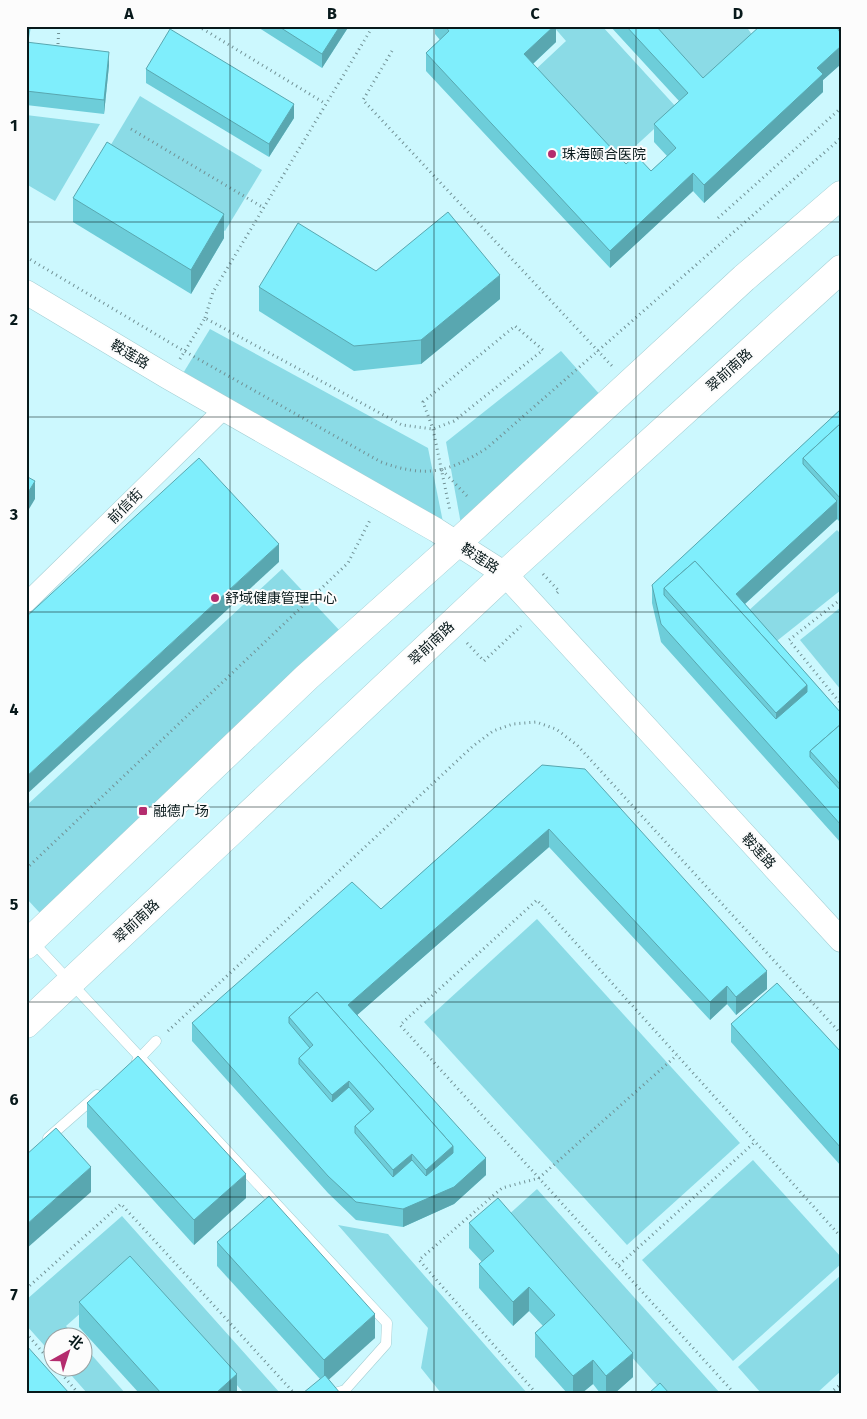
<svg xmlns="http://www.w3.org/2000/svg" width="867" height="1419" viewBox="0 0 867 1419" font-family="'Fira Sans','Noto Sans SC',sans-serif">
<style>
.green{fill:#8bdbe6}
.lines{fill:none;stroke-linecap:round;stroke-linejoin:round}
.service-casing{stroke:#a4cfd4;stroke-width:11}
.minor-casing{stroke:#a4cfd4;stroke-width:20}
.tertiary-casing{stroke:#a4cfd4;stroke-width:25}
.secondary-casing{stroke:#a4cfd4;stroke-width:29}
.path{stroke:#719195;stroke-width:3;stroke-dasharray:1 4;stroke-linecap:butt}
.service{stroke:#fff;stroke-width:10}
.minor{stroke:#fff;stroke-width:19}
.tertiary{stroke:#fff;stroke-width:24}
.secondary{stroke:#fff;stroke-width:28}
.wall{fill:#6dcdd9}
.shaded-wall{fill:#59a7b0}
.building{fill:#7feefc;stroke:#59a7b0;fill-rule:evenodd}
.grid{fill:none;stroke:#08191b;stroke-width:1;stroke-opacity:0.55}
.poi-dot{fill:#b42c6e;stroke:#fcfcfc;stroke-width:2}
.labels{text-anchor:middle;stroke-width:4;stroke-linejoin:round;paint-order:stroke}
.poi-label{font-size:14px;fill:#08191b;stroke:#fcfcfc;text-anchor:start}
.street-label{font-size:14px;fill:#08191b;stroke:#fcfcfc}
.neatline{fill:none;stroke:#08191b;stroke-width:2}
.grid-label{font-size:16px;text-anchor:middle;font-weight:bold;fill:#08191b}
</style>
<rect width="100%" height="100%" fill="#ccf8fe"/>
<!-- green -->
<g class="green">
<polygon points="553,26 602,26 677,108 618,162 534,71 566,41"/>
<polygon points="648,26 746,26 755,39 703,87"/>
<polygon points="140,96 262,170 225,231 103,158"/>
<polygon points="26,115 100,124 55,201 26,184"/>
<polygon points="210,329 428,448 444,527 182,375"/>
<polygon points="561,351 602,397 461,524 446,442"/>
<polygon points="837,530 841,534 841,590 773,644 746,613"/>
<polygon points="282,569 341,632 40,913 26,898 26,806"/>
<polygon points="841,607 841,690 800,640"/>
<polygon points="537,919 740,1143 627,1245 424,1022"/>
<polygon points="753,1160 841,1257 841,1264 733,1361 642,1260"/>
<polygon points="537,1189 720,1393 664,1393 506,1217"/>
<polygon points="122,1216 280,1393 244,1393 132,1268 66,1326 75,1336 52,1336 52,1354 26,1325 26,1300"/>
<polygon points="338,1225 388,1234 527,1393 441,1393 421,1368 428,1328"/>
<polygon points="841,1275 841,1371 817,1393 761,1393 738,1367"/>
<polygon points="83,1345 125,1393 87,1393 64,1367 82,1366"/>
</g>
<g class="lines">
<defs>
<g id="service">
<polyline points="32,941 387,1323 386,1344 345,1390 335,1393"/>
<polyline points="137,1061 156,1041"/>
<polyline points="48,1138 97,1095"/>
</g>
<polyline id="minor" points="26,603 224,409"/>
<polyline id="tertiary" points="26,292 168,377 436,530 505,574 841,940"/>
<g id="secondary">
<polyline points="26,945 307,677 457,543 744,278 841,195"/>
<polyline points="26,1024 505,574 841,269"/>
</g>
</defs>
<!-- service casing -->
<use href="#service" class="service-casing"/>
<!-- minor casing -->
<use href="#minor" class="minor-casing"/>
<!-- tertiary casing -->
<use href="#tertiary" class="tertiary-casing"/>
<!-- secondary casing -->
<use href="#secondary" class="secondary-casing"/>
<!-- path -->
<g class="path">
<polyline points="198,26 326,104"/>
<polyline points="58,44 59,26"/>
<polyline points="392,51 363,100 612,366"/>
<polyline points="131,129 264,208"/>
<polyline points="718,218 841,108"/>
<path d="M 26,257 L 184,351 L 381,462 C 425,478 448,473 487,448 L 841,138"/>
<polyline points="205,318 213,292 373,26"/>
<polyline points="180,359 205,318 402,425 433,429 454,421 543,350 515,326 423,402 433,429 450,511"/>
<polyline points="442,470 469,498"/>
<polyline points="543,574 559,591 555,595"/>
<polyline points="841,599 789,640 841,704"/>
<polyline points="467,643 484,661 521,626"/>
<polyline points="26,869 348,563 371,518"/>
<polyline points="168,1031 473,746 493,731 513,724 536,722 556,729 577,745 841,1034"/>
<polyline points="619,1265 755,1142"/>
<polyline points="26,1289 121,1204 294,1393"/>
<polyline points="26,1333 52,1363"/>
<polyline points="55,1366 78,1393"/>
<polyline points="536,1393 419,1260 502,1188 539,1178 677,1055"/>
<polyline points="734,1393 400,1025 537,900 841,1237"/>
<polyline points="830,1393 841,1384"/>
</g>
<!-- service -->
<use href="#service" class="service"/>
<!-- minor -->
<use href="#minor" class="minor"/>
<!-- tertiary -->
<use href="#tertiary" class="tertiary"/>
<!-- secondary -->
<use href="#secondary" class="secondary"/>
</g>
<!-- wall -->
<g class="wall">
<polygon points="26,26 31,26 29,38 26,38"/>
<polygon points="256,26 349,26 322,68"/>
<polygon points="435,26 556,26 556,42 533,64 626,164 651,171 667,156 654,142 654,124 679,101 610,26 656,26 703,78 757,29 755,26 836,26 841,34 841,64 823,80 823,92 704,203 693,191 610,268 426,71 426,53 440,40 435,34"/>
<polygon points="26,42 109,65 104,114 26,105"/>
<polygon points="146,69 294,118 269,157 146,83"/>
<polygon points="73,198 224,238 191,294 73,222"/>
<polygon points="376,271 500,299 421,364 354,371 259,311 259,287"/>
<polygon points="841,409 841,523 837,519 745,604 841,713 841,843 661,642 652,603 652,585"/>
<polygon points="542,765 767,989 736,1015 727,1004 710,1020 549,847 357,1015 486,1175 454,1204 403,1227 356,1220 328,1193 192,1041 192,1023 381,909"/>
<polygon points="731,1024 841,1052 841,1166 731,1042"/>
<polygon points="87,1103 246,1198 194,1245 87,1127"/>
<polygon points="469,1223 633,1377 615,1393 600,1393 593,1384 582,1393 567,1393 535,1357 535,1333 543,1326 529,1311 513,1326 479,1288 479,1264 482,1262 469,1248"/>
<polygon points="217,1242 375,1338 320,1379 217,1266"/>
<polygon points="79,1302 237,1393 139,1393 79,1327"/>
</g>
<!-- shaded-wall -->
<g class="shaded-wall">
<polygon points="340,26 349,26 322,68 322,54"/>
<polygon points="554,26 556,26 556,42 524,72 524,54"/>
<polygon points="841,46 841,64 823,80 823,92 704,203 704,185 817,68"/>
<polygon points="109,52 109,65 104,114 104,100"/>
<polygon points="294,104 294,118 269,157 269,144"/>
<polygon points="693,173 693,191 610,268 610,251"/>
<polygon points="224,214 224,238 191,294 191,270"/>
<polygon points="500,275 500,299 421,364 421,340"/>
<polygon points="35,481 35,499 26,514 26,496"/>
<polygon points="837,501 837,519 736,612 736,594"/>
<polygon points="279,544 279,562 26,795 26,777"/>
<polygon points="807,685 807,709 776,737 776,713"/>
<polygon points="549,829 549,847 348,1023 348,1005"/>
<polygon points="767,971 767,989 736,1015 736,997"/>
<polygon points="727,986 727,1004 710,1020 710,1002"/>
<polygon points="349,1081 349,1105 332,1120 332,1095"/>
<polygon points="453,1146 453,1171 426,1194 426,1170"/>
<polygon points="412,1154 412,1178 393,1194 393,1170"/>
<polygon points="486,1158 486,1175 454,1204 403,1227 403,1209"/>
<polygon points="91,1167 91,1192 26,1249 26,1225"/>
<polygon points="246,1174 246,1198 194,1245 194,1220"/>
<polygon points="529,1287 529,1311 513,1326 513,1302"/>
<polygon points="375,1314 375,1338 324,1384 324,1360"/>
<polygon points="633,1353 633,1377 615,1393 606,1393 606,1376"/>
<polygon points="593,1360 593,1384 582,1393 573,1393 573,1376"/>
<polygon points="237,1374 237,1393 216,1393"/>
</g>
<!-- building -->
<g class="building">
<polygon points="278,26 340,26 322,54"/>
<polygon points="445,26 554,26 524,54 626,164 636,155 651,171 676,148 654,124 688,93 626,26 656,26 703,78 760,26 836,26 841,34 841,46 817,68 823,74 704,185 693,173 610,251 426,53 449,31"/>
<polygon points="170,29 294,104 269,144 146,69"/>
<polygon points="26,42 109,52 104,100 26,91"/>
<polygon points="107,142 224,214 191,270 73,198"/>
<polygon points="448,212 500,275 421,340 354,346 259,287 298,223 376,271"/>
<path d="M 841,409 L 841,425 L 840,424 L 803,458 L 803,464 L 837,501 L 736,594 L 841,713 L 841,724 L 810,751 L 810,757 L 841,791 L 841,825 L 661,624 L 652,585 ZM 695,561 L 807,685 L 807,692 L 776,719 L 664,595 L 664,588 Z"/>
<polygon points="840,424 841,425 841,499 803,458"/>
<polygon points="199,458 279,544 26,777 26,617"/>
<polygon points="26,476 35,481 26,496"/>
<polygon points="695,561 807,685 776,713 664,588"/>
<polygon points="841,724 841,785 810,751"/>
<path d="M 542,765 L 585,769 L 767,971 L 736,997 L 727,986 L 710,1002 L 549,829 L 348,1005 L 486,1158 L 454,1187 L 403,1209 L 356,1202 L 328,1176 L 192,1023 L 352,882 L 381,909 ZM 317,992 L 453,1146 L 453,1153 L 426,1176 L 412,1160 L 393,1177 L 355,1133 L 355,1126 L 371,1112 L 349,1087 L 332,1102 L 299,1064 L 299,1058 L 310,1048 L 289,1023 L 289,1017 Z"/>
<polygon points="777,983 841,1052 841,1148 731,1024"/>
<polygon points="317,992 453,1146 426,1170 412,1154 393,1170 355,1126 374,1109 349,1081 332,1095 299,1058 313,1045 289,1017"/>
<polygon points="138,1056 246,1174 194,1220 87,1103"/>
<polygon points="56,1128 91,1167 26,1225 26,1155"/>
<polygon points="269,1196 375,1314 324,1360 217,1242"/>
<polygon points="498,1198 633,1353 606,1376 593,1360 573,1376 535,1333 555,1315 529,1287 513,1302 479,1264 494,1251 469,1223"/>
<polygon points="130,1256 237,1374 216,1393 161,1393 79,1302"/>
<polygon points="26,1345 69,1393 26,1393"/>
<polygon points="325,1375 340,1393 303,1393"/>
<polygon points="660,1383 669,1393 649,1393"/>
</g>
<!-- grid -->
<path class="grid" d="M 230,26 L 230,1393M 434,26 L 434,1393M 636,26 L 636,1393M 26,222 L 841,222M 26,417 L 841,417M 26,612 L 841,612M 26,807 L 841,807M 26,1002 L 841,1002M 26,1197 L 841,1197"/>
<!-- markers -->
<g class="poi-dot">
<circle cx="552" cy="154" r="5"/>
<circle cx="215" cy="598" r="5"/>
<rect x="138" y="806" width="10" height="10" rx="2.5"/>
</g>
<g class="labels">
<!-- poi labels -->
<g class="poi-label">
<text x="562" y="159">珠海颐合医院</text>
<text x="225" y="603">舒域健康管理中心</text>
<text x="153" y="816">融德广场</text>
</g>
<!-- street labels -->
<g class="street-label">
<text transform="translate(130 354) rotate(31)" y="5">鞍莲路</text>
<text transform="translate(729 370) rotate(-42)" y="5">翠前南路</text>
<text transform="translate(125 506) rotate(-45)" y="5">前信街</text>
<text transform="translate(480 558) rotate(33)" y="5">鞍莲路</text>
<text transform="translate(431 643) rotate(-43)" y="5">翠前南路</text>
<text transform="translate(759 851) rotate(47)" y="5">鞍莲路</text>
<text transform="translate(136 921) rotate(-43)" y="5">翠前南路</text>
</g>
</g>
<!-- border -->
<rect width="867" height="1419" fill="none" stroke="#fcfcfc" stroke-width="55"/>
<!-- north arrow -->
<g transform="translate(68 1352) rotate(39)"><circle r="24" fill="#fcfcfc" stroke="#9aa1a2"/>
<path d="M0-4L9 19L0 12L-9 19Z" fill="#b42c6e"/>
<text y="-8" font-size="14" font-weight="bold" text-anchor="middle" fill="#08191b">北</text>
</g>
<rect x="28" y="28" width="812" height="1364" class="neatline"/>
<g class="grid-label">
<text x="129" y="19">A</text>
<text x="332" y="19">B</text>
<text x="535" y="19">C</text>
<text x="738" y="19">D</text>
<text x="14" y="131">1</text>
<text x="14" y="325">2</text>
<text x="14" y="520">3</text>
<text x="14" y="715">4</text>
<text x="14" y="910">5</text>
<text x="14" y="1105">6</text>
<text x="14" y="1300">7</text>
</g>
</svg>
